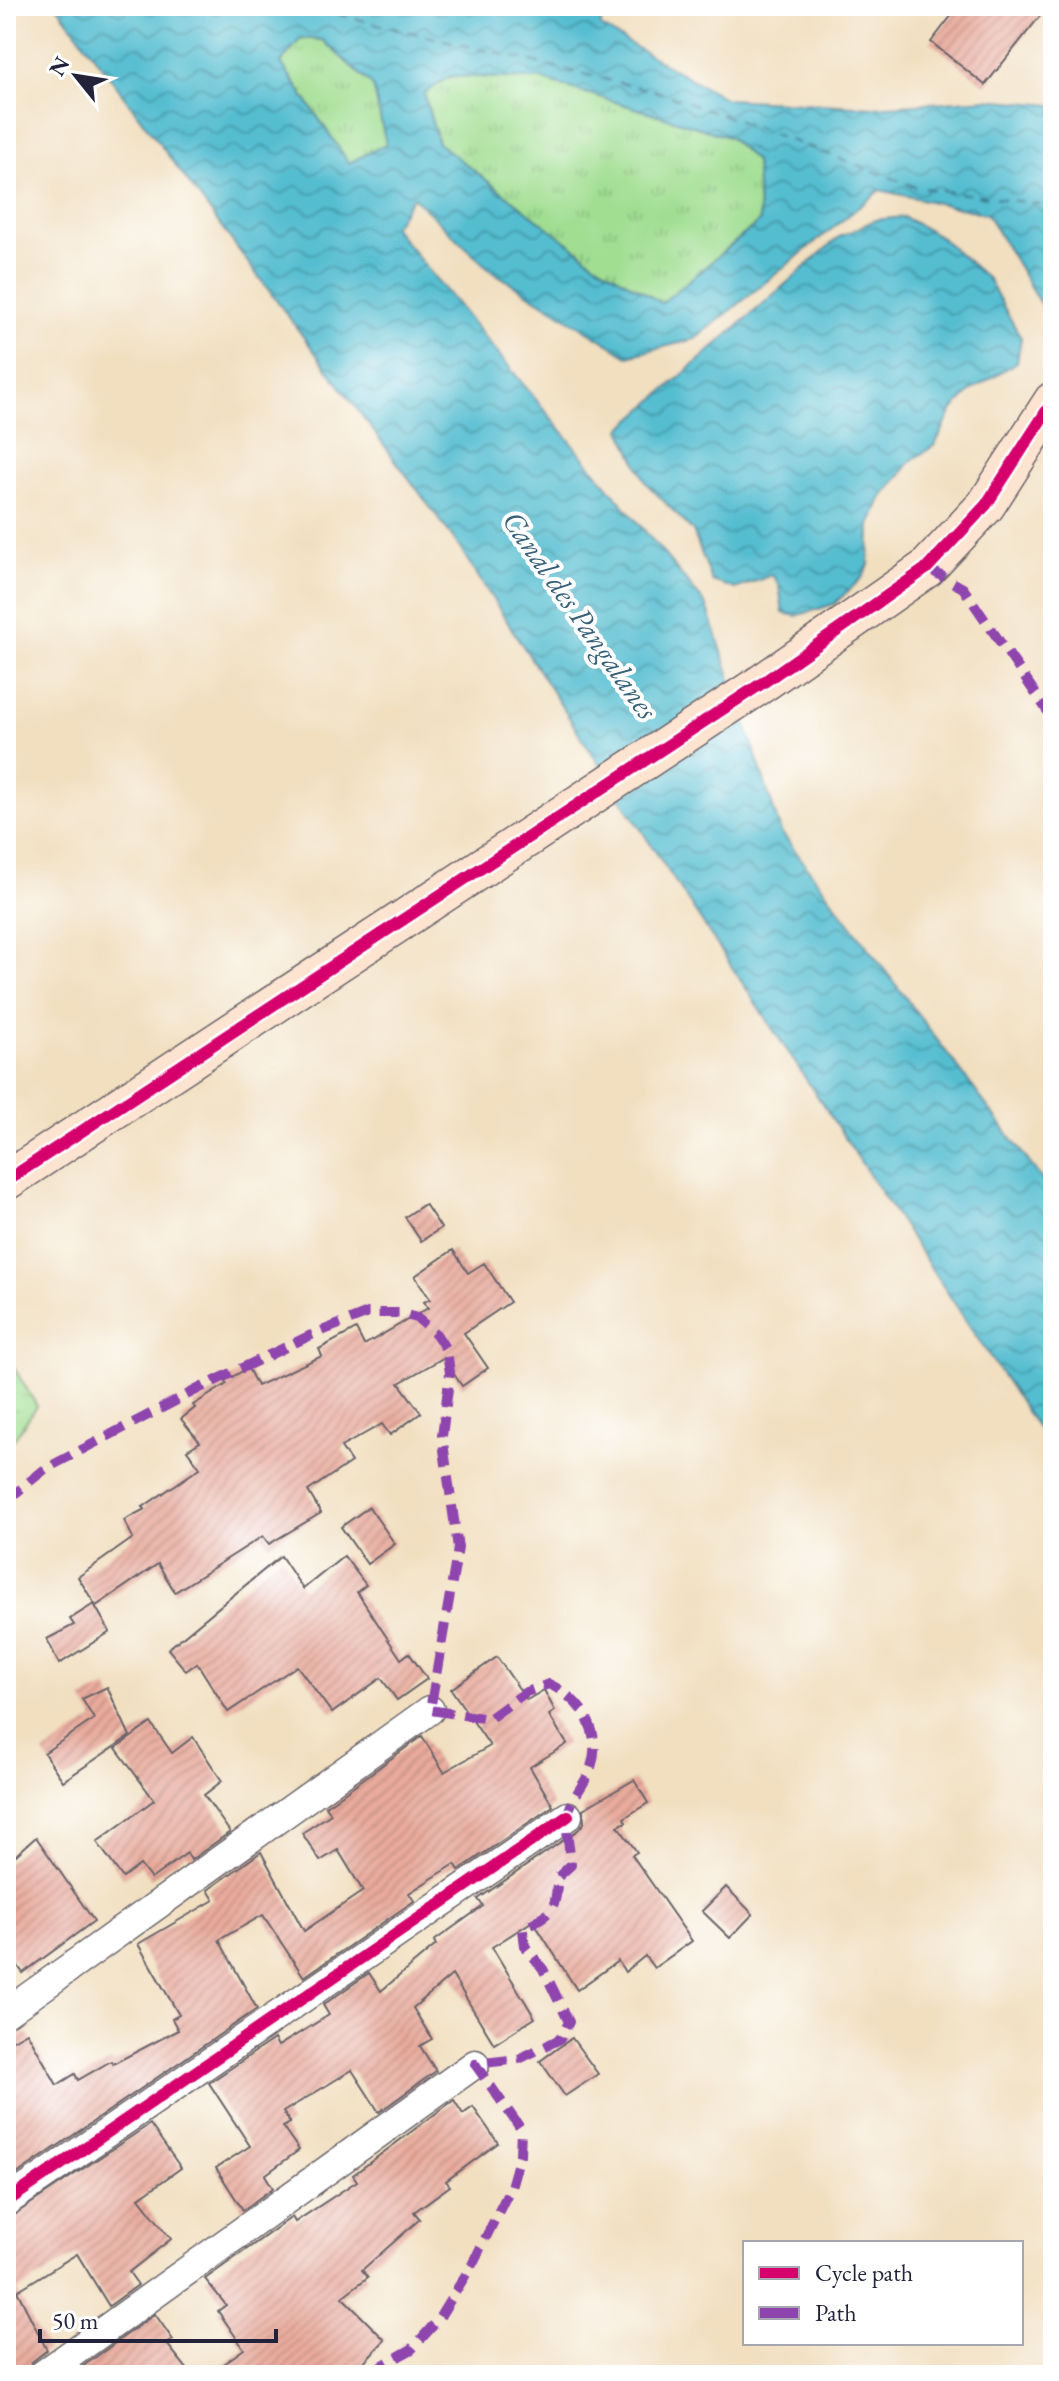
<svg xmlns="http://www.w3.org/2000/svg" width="1059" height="2381" viewBox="0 0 1059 2381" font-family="'EB Garamond',serif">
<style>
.grass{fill:url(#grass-tufts);stroke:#628066;stroke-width:2}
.wetland{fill:url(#wetland-marsh);stroke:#628066;stroke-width:2}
.water{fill:url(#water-waves);stroke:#3b7086;stroke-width:2;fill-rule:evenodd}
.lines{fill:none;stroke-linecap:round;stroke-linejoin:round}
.ferry{stroke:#366077;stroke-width:2;stroke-dasharray:10 8;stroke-linecap:butt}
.building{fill:url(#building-hatch)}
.street-casing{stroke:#6a646a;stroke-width:31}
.secondary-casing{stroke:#6a646a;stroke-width:41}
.street{stroke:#fff;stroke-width:28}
.secondary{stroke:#fde4d1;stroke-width:38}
.quiet{stroke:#8e44ad;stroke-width:10;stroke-dasharray:20 10;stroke-linecap:butt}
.cycleway-casing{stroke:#fff;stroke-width:17}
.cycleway{stroke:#d6006c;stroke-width:12}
.labels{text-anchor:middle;stroke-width:8;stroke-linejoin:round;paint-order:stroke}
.water-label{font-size:30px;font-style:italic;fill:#366077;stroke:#fff}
</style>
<defs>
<pattern id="grass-tufts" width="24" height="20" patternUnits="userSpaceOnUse" patternTransform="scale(2)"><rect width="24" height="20" fill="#a1de92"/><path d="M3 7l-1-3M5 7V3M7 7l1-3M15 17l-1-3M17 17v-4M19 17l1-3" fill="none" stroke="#8abe7f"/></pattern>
<pattern id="wetland-marsh" width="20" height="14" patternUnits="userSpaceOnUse" patternTransform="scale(2)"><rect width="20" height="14" fill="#a1de92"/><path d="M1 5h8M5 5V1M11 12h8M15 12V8" fill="none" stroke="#8abe7f"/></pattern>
<pattern id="water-waves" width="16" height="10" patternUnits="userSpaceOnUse" patternTransform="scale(2)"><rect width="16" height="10" fill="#54bdd0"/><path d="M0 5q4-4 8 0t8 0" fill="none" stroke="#4599aa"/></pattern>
<pattern id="building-hatch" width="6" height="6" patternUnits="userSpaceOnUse" patternTransform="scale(2)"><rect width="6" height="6" fill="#e8aa9c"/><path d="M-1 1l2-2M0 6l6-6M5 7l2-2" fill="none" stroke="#c79287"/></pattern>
</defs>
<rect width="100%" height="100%" fill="#fff"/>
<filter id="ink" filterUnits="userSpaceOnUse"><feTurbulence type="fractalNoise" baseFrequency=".0125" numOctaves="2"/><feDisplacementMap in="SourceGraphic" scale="16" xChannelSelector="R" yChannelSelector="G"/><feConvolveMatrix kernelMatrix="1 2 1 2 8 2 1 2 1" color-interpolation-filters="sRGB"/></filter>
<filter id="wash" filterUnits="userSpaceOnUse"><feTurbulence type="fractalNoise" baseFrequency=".006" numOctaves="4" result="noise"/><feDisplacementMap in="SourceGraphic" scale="32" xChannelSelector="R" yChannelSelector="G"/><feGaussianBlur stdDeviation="1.8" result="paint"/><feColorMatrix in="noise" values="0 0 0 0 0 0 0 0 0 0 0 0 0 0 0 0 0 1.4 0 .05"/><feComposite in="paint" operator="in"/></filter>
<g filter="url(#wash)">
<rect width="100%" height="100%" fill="#f1dfc0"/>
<!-- grass -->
<g class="grass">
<polygon points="301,38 322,40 374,86 387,144 349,163 281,63"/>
<polygon points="450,76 542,79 729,137 755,161 760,221 662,303 595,263 438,143 424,94"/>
</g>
<!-- wetland -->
<polygon class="wetland" points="6,1355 37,1406 6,1450"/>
<!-- water -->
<g class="water">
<path d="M 57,6 L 601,6 L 601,27 L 726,99 L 874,107 L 986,99 L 1053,105 L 1053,316 L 1039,302 L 987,214 L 880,190 L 695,339 L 628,356 L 490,270 L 413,197 L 393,227 L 707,606 L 781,832 L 1053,1194 L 1053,1452 L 651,845 L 454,539 ZM 301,38 L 322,40 L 373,86 L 386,144 L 349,163 L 281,63 ZM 450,76 L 541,79 L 729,137 L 755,161 L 760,221 L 662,303 L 595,263 L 438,143 L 424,94 Z"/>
<polygon points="903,217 938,235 988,279 1021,338 1017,362 972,390 953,409 935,445 912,460 880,501 870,526 869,565 863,577 834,604 796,616 783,613 779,585 772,575 735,589 712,581 693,531 646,483 621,429 839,237 875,220"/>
</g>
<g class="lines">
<!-- ferry -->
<polyline class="ferry" points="303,6 666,94 916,187 1053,206"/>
</g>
<g id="blocks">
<!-- building -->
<g class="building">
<polygon points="959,6 1048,6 985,85 931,42"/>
<polygon points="425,1204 441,1228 421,1241 405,1217"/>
<polygon points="453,1250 468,1273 484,1263 510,1302 464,1333 488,1368 462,1386 443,1358 399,1383 421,1413 390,1435 382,1424 341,1447 351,1462 308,1491 321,1513 269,1544 263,1536 175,1592 158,1564 96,1606 78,1577 133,1538 124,1520 145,1509 143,1507 200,1468 187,1450 200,1442 181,1419 195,1408 193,1405 227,1384 225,1381 248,1368 257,1386 322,1356 319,1349 356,1329 364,1345 428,1308 424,1302 430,1299 415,1276"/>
<polygon points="369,1507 395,1544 367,1564 341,1527"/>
<polygon points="281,1556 303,1589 344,1556 366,1585 357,1592 401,1659 409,1653 427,1679 397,1700 381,1678 332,1713 297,1666 228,1712 197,1663 186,1671 168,1649"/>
<polygon points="94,1604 110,1632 59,1664 47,1639 74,1625 70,1619"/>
<polygon points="497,1657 527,1700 544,1690 555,1711 549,1715 567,1744 530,1767 553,1806 459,1870 455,1864 409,1893 414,1901 304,1977 263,1915 219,1940 257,2009 11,2178 6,2168 6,2044 27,2032 57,2085 75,2074 78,2080 111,2061 113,2064 178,2030 172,2019 179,2015 138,1944 214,1900 208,1890 261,1852 304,1931 363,1891 338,1850 320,1861 302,1833 331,1814 326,1806 422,1736 444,1772 490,1746 451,1689"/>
<polygon points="107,1687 130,1736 63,1781 44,1753 94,1719 82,1699"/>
<polygon points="151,1723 172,1753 193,1737 222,1781 204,1795 230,1832 191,1860 187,1853 151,1879 140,1865 123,1878 97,1842 154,1800 116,1748"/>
<polygon points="634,1780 648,1803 624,1818 626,1822 618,1826 637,1852 632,1855 692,1941 654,1968 645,1956 625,1972 618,1961 577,1990 533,1921 492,1947 535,2018 494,2044 452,1975 413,2008 432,2039 420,2046 436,2071 379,2112 352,2070 283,2112 290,2123 283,2127 299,2150 265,2175 273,2188 243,2210 216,2168 250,2146 209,2083 274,2039 278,2046 329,2015 323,2005 369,1973 381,1991 436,1945 434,1941 483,1906 478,1899 578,1830 584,1823 583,1809"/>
<polygon points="36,1837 94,1921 23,1973 6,1949 6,1864"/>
<polygon points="726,1887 753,1914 730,1938 702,1911"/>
<polygon points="572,2038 598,2074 565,2096 540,2061"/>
<polygon points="454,2100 463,2114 473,2107 498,2143 446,2181 450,2186 414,2212 420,2219 362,2270 368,2277 342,2297 385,2340 351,2375 208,2375 244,2349 218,2311 226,2305 205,2279 292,2217 295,2222 357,2181 353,2175"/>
<polygon points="150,2124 181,2168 139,2198 171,2239 129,2272 138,2285 109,2306 77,2254 17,2291 47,2350 32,2362 25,2375 6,2375 6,2220"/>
<polygon points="155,2314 173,2340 167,2344 192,2375 71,2375"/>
</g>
</g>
</g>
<g filter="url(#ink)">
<use href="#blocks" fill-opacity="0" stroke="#6a646a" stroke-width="2"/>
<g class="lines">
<defs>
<g id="street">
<polyline points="6,2013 430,1710"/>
<polyline points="6,2202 568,1816"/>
<polyline points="42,2375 475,2064"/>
</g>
<polyline id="secondary" points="6,1181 764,682 927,568 986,505 1053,401"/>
</defs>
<!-- street casing -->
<use href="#street" class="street-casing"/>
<!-- secondary casing -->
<use href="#secondary" class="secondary-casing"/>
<!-- street -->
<use href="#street" class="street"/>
<!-- secondary -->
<use href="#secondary" class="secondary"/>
<!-- quiet -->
<g class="quiet">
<polyline points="927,568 963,588 1053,719"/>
<path d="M 6,1501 L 45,1469 L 198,1389 L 309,1336 L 368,1313 L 399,1313 L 417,1318 L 436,1334 L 447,1351 L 450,1373 L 442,1436 L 458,1548 L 430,1710 L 489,1719 L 526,1692 L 549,1684 C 583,1700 604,1734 590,1770 C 584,1786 571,1798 568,1815 C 565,1832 570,1848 571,1865 L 557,1878 C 557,1914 550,1911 523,1930 L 525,1946 L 543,1969 L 569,2022 L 560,2039 L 519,2059 L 475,2064 L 521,2129 L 520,2155 L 511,2187 L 473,2263 L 438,2320 L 412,2349 L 365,2375"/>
</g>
<defs>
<g id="cycleway">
<polyline points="6,1181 764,682 927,568 986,505 1053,401"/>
<polyline points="6,2202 568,1816"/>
</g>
</defs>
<!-- cycleway casing -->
<use href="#cycleway" class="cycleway-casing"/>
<!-- cycleway -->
<use href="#cycleway" class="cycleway"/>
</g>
</g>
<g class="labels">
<!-- water labels -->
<g class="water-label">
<text transform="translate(580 615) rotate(55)" y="10">Canal des Pangalanes</text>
</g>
</g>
<!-- margin -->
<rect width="1059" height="2381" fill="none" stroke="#fff" stroke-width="32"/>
<!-- legend -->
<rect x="743" y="2241" width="280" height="104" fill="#ffffff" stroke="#a7a7b1" stroke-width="2"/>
<rect x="759" y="2267" width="40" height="12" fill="#d6006c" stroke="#a7a7b1" stroke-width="2"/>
<text x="815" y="2281" font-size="24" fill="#22223b">Cycle path</text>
<rect x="759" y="2307" width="40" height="12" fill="#8e44ad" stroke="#a7a7b1" stroke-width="2"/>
<text x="815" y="2321" font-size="24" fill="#22223b">Path</text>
<!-- north arrow -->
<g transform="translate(76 76) rotate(300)" stroke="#ffffff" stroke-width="6" paint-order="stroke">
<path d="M0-6L14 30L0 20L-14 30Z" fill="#22223b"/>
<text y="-12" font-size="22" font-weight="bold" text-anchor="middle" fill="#22223b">N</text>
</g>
<!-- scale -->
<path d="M40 2329v12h236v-12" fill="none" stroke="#22223b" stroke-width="4"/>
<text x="52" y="2329" font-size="24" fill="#22223b" stroke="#ffffff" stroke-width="6" paint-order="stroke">50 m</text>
</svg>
